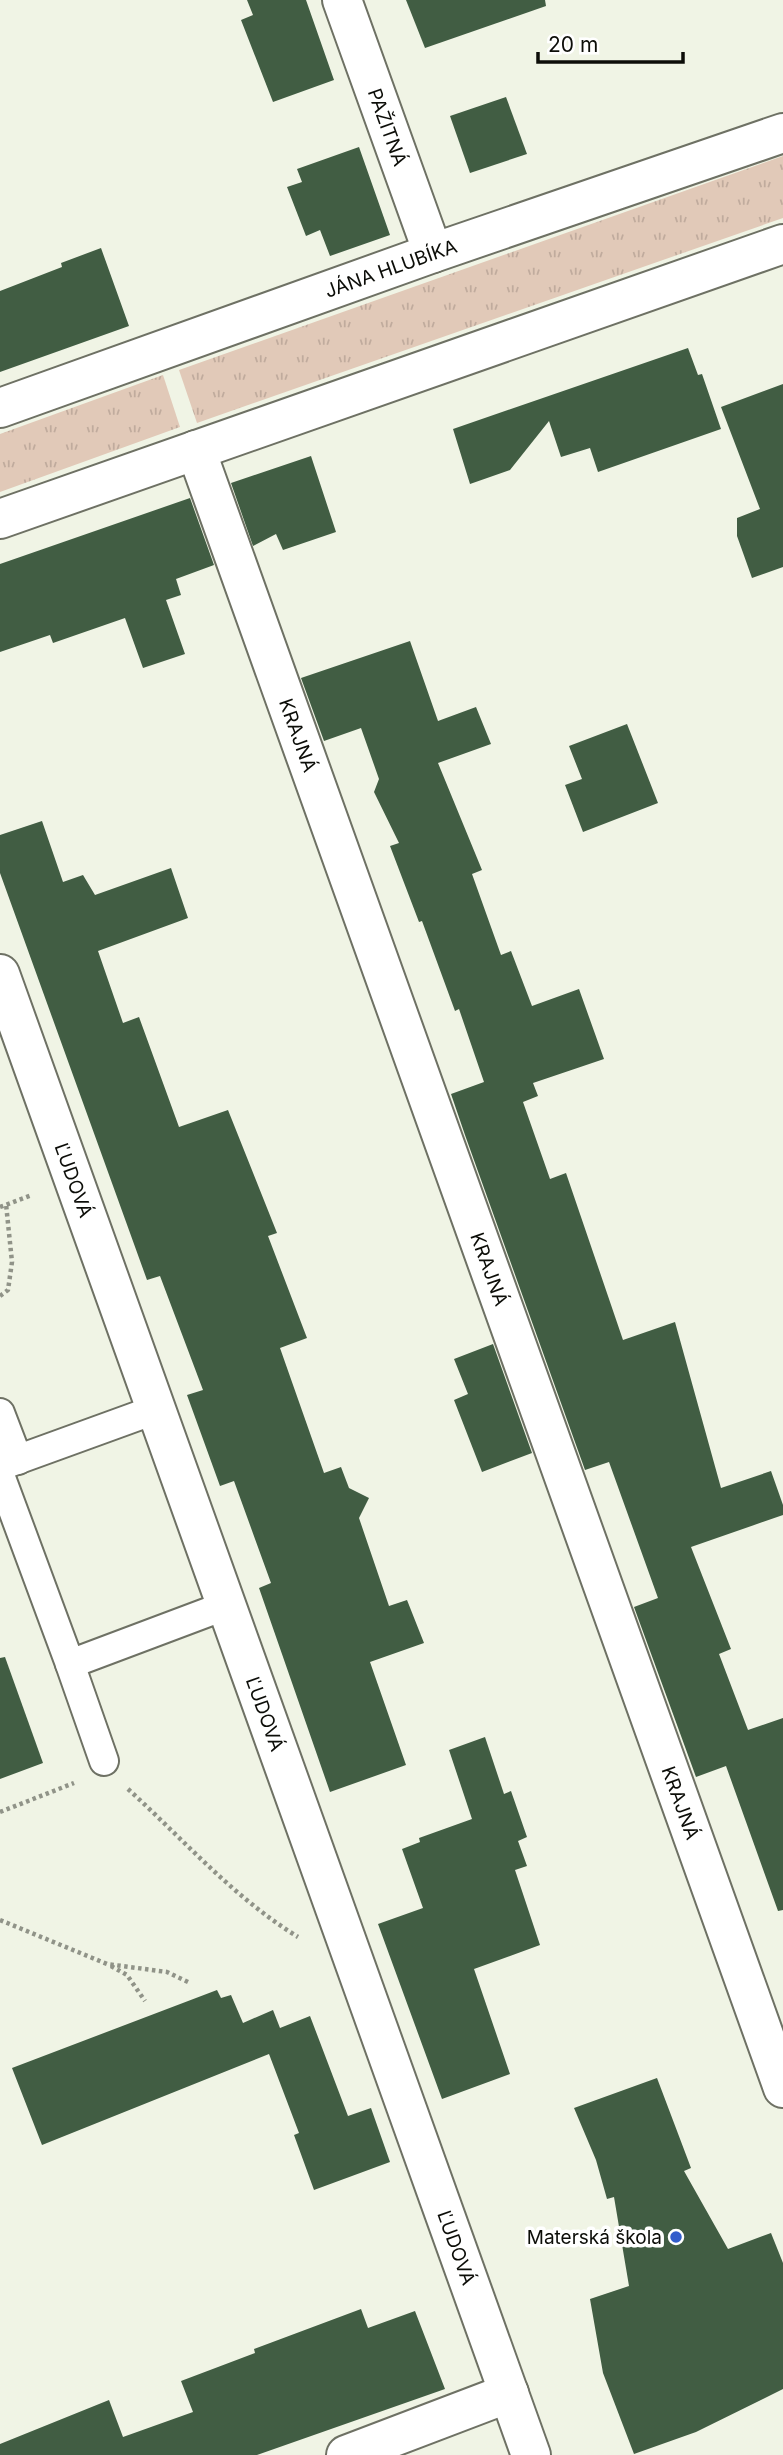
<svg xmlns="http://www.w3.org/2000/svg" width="783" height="2455" viewBox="0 0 783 2455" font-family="Inter,sans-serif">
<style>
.grass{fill:url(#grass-tufts)}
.building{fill:#415d43}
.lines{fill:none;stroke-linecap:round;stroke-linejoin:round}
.lane-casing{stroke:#6e7164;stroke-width:32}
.street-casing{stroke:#6e7164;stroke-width:42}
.path{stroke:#909388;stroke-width:4.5;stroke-dasharray:3.5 3.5;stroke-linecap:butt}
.lane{stroke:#fff;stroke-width:28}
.street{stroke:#fff;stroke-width:38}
.poi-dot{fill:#325ccb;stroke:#fff;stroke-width:2.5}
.labels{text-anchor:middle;stroke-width:7;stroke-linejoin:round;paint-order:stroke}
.street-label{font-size:19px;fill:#0c0d08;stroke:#fff}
.poi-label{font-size:19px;fill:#0c0d08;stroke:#fff;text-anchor:end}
</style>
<defs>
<pattern id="grass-tufts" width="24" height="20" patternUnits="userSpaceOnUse" patternTransform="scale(1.75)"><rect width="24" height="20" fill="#e1c9b8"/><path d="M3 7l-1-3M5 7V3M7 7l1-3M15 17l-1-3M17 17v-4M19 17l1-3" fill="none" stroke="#c0ab9d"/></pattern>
</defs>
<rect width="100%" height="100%" fill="#f0f4e5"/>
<!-- grass -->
<g class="grass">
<polygon points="783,156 783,218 197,423 179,370"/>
<polygon points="163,375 180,427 0,492 0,434"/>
</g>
<!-- building -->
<g class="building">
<polygon points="247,0 306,0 334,80 273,102 241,20 253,15"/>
<polygon points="406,0 545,0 546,6 425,48"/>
<polygon points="506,97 527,154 470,173 450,116"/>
<polygon points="359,147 390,235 330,256 320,230 306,236 287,187 302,182 297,169"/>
<polygon points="101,248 129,326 0,372 0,291 62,267 61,263"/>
<polygon points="688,348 698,375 702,374 721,429 598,472 590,448 561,457 549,421 510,470 470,484 453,429"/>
<polygon points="783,384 783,567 752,578 737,536 737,518 760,509 721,407"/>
<polygon points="311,456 336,532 283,550 276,534 253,546 231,483"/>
<polygon points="190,498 214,565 176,579 181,595 166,600 185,654 143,668 125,618 53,643 50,635 0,652 0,564"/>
<polygon points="410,641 438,721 476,707 491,744 438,763 482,870 472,874 501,955 511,951 532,1006 579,989 604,1059 533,1083 538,1096 523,1102 550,1179 566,1173 623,1340 675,1322 721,1488 771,1471 783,1505 783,1515 691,1547 731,1649 719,1654 748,1730 783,1718 783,1910 778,1911 726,1766 696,1777 634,1607 658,1598 609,1462 585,1470 465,1135 451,1094 484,1082 459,1009 455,1011 422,921 419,922 390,846 399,843 374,792 379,779 361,728 324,741 301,678"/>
<polygon points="627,724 658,803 583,832 565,785 582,779 569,746"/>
<polygon points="42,821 63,882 83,875 95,895 171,868 188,918 98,951 123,1023 139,1017 179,1127 228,1110 277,1233 268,1236 307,1338 280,1348 324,1473 341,1467 349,1488 369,1498 359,1518 389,1606 407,1600 424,1643 370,1662 406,1765 330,1792 259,1588 271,1583 234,1481 220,1486 187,1395 203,1390 160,1276 147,1280 0,873 0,835"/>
<polygon points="493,1344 532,1453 482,1472 454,1400 468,1394 454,1359"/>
<polygon points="5,1657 43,1763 0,1779 0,1658"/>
<polygon points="485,1737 504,1794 511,1791 527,1837 518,1841 527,1866 515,1870 540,1945 474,1969 510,2074 442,2099 378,1924 423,1908 402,1849 420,1842 419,1838 472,1819 449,1750"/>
<polygon points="217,1990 221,1998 231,1995 243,2023 273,2010 280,2028 310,2016 348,2116 371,2108 390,2162 314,2190 294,2135 299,2133 269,2054 42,2145 12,2068"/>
<polygon points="657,2078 691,2168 684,2171 728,2249 771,2233 783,2263 783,2389 696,2432 634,2454 603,2373 590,2299 629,2286 614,2197 607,2199 596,2160 574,2108"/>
<polygon points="361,2309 368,2328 415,2311 445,2389 257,2455 0,2455 0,2444 109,2400 123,2437 193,2412 181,2381 255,2353 254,2349"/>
</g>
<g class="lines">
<defs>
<g id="lane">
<polyline points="0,1413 18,1460"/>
<polyline points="0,1466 157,1409"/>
<polyline points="0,1475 70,1664 227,1605"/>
<polyline points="70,1664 104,1761"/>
</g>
<g id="street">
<path id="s1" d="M 342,0 L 433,253"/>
<path id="s2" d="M 0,408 L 433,253 L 783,133"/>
<path id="s3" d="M 196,450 L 783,2088"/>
<polyline points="0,519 783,244"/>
<path id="s4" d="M 0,974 L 531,2455"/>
<polyline points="346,2455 509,2393"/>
</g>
</defs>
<!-- lane casing -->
<use href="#lane" class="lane-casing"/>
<!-- street casing -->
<use href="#street" class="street-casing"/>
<!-- path -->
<g class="path">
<polyline points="0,1207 32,1195"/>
<polyline points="0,1296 8,1290 12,1262 6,1204"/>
<path d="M 128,1789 C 184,1840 233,1897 298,1937"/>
<polyline points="0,1812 74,1783"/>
<polyline points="0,1920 107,1964 167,1972 190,1983"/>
<polyline points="111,1966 127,1975 145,2001"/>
</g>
<!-- lane -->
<use href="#lane" class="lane"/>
<!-- street -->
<use href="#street" class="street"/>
</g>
<!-- markers -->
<circle class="poi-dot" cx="676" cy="2237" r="7"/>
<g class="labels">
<!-- street labels -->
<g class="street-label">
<text dy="7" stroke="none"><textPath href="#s1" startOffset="135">PAŽITNÁ</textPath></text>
<text dy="7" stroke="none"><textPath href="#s2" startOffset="415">JÁNA HLUBÍKA</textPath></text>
<text dy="7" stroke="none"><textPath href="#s3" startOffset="303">KRAJNÁ</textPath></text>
<text dy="7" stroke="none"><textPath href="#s4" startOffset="219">ĽUDOVÁ</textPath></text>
<text dy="7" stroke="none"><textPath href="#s3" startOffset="870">KRAJNÁ</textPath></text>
<text dy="7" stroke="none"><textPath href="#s4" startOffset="786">ĽUDOVÁ</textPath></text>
<text dy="7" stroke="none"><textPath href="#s3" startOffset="1437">KRAJNÁ</textPath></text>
<text dy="7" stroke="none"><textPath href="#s4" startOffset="1353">ĽUDOVÁ</textPath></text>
</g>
<!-- poi labels -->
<g class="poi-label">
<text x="662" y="2244">Materská škola</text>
</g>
</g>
<!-- scale -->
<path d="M538 52v10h145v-10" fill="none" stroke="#0c0d08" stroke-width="3.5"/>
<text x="548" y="52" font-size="21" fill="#0c0d08" stroke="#ffffff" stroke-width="5" paint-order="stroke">20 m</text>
</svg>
